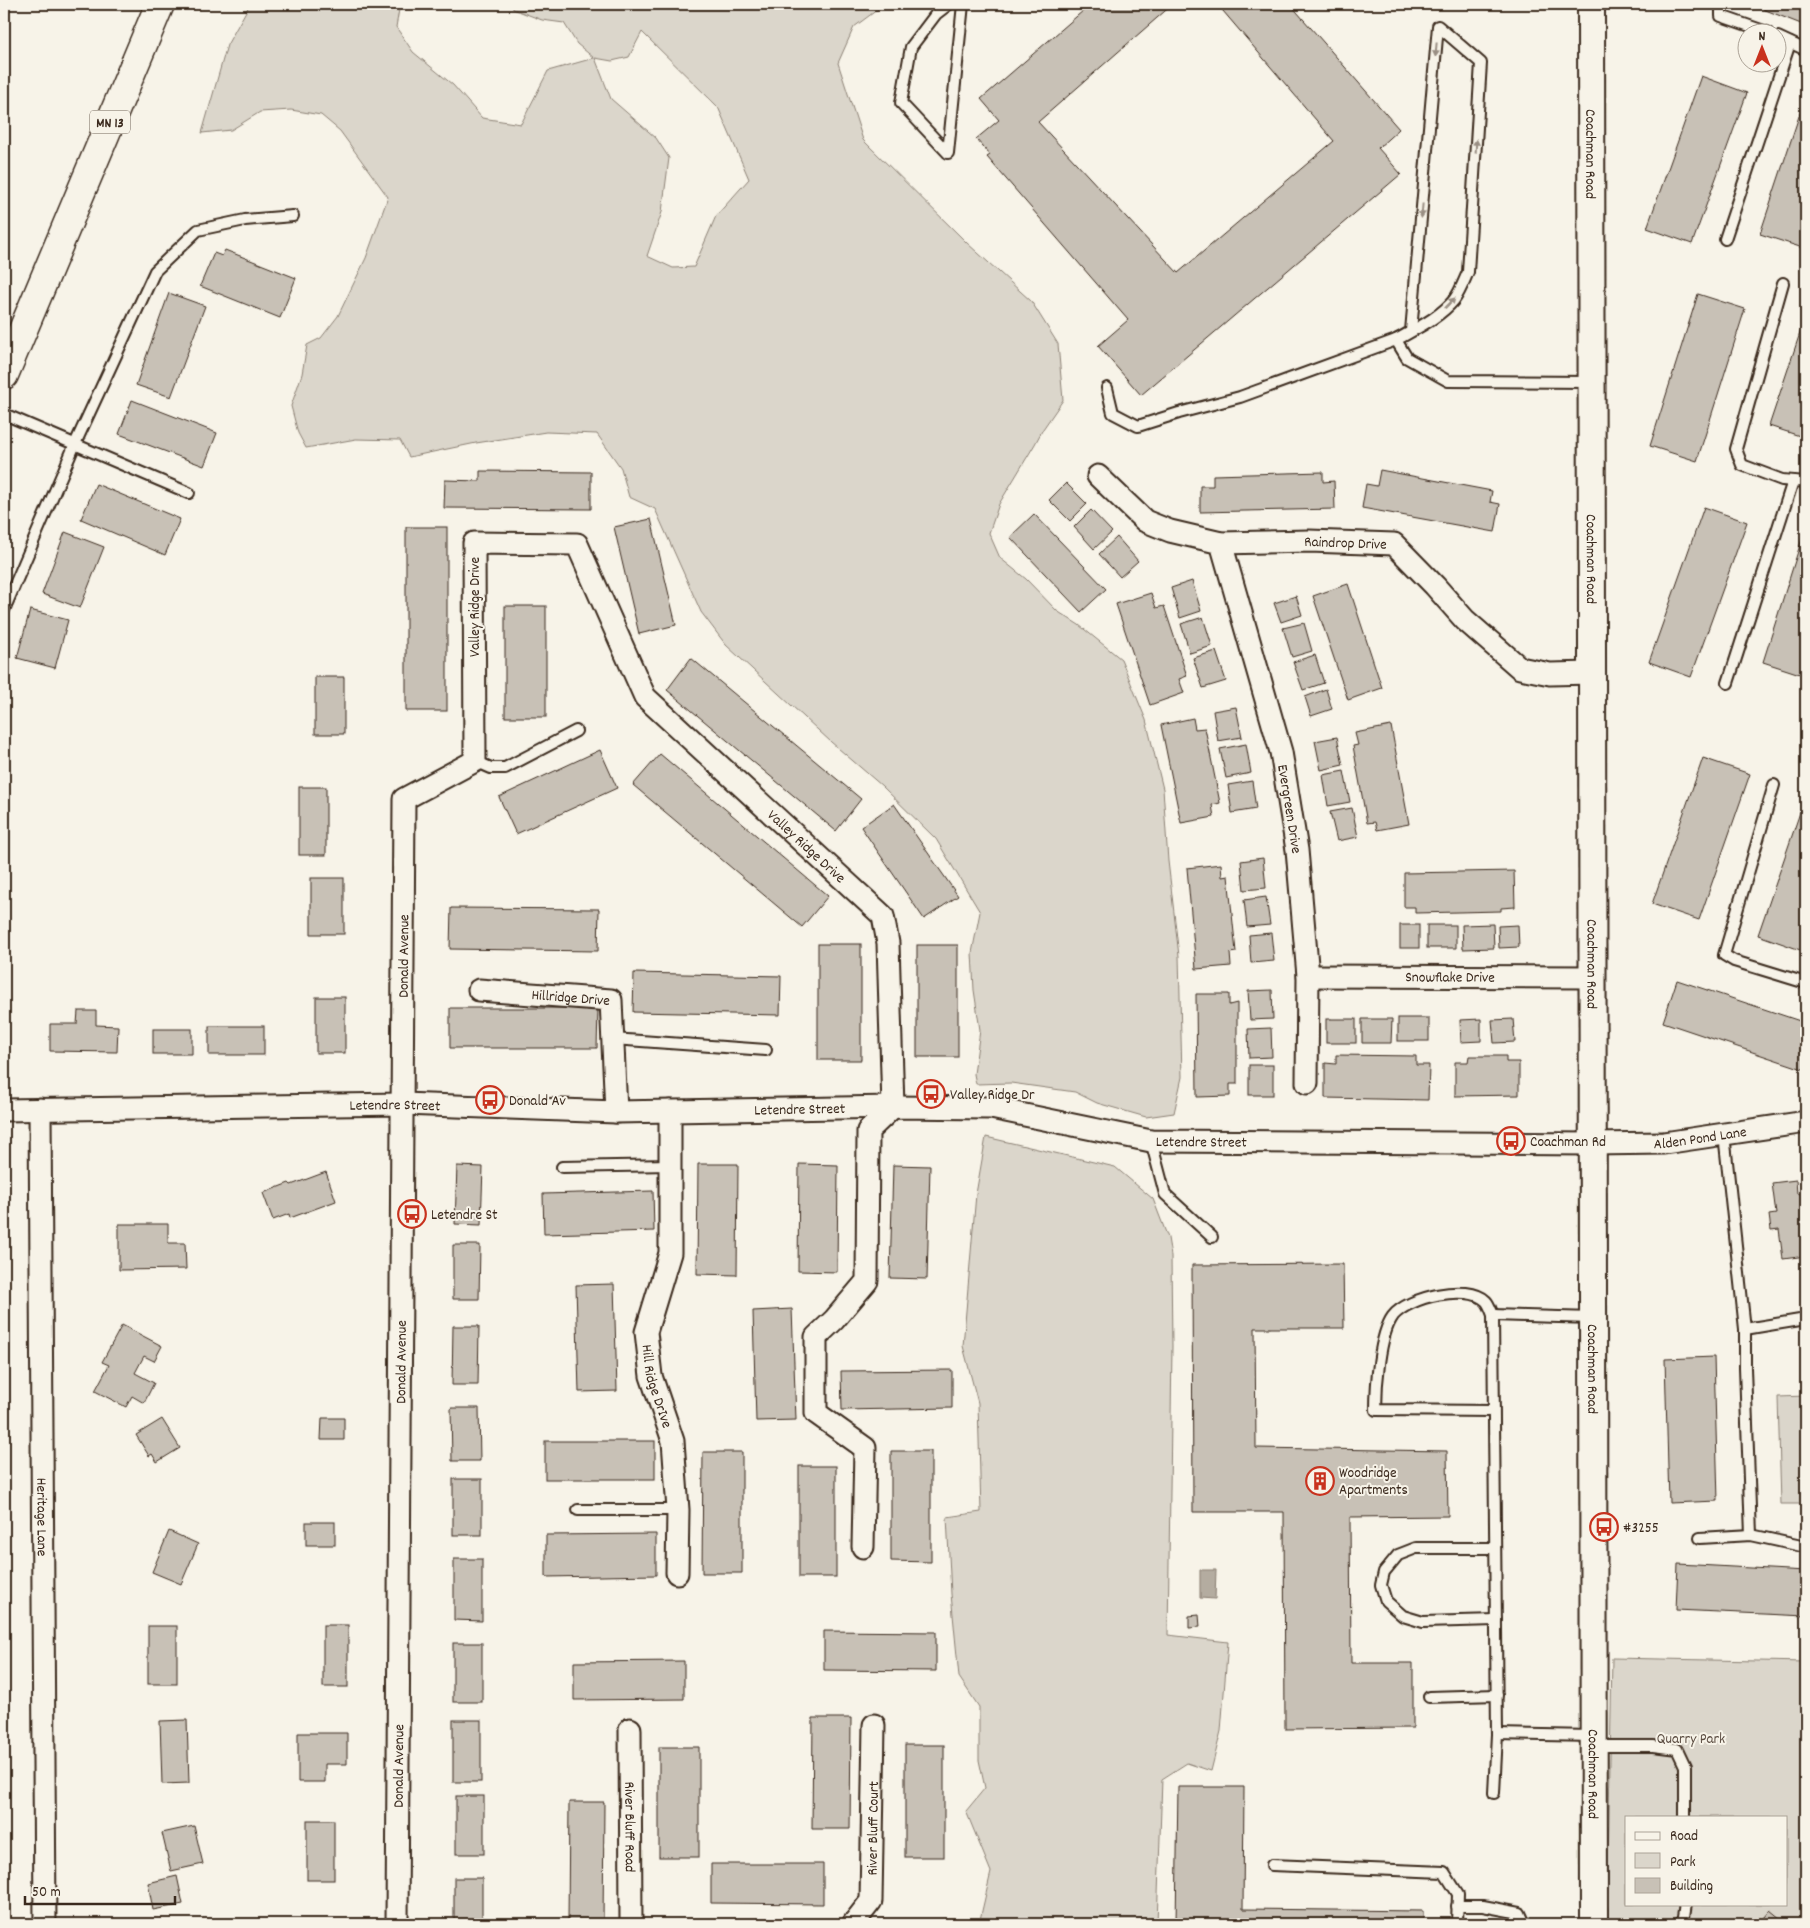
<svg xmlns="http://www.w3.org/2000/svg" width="1810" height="1928" viewBox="0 0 1810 1928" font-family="Dekko,sans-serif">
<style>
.green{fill:#dbd6cb;stroke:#8b8074;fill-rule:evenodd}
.water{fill:#b4aca0;stroke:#84786c}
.building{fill:#c8c1b6;stroke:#3b2a1e}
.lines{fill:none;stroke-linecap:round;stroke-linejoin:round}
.service-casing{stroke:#3b2a1e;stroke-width:14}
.minor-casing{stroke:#3b2a1e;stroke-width:25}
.tertiary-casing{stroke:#3b2a1e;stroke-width:30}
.trunk-casing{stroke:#3b2a1e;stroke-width:31}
.service{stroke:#f7f3e8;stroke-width:10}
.minor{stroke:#f7f3e8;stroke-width:21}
.tertiary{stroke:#f7f3e8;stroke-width:26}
.trunk{stroke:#f7f3e8;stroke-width:28}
.oneway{fill:#998e83}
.labels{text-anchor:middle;stroke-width:4;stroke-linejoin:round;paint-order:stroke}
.shield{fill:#f7f3e8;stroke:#73665b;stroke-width:1}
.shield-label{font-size:14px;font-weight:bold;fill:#3b2a1e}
.street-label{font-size:15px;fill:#3b2a1e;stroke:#f7f3e8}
.poi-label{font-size:15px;fill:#3b2a1e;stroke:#f7f3e8;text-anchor:start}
.park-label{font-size:15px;fill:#5b4c41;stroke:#f7f3e8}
</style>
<rect width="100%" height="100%" fill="#f7f3e8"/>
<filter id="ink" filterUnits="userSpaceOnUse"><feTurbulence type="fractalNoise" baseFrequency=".02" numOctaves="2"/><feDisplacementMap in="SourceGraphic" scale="10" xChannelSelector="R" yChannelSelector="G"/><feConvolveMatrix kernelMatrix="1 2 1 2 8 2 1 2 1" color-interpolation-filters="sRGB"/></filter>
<g filter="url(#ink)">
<!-- green -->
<g class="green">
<path d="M 250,4 L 400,4 L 396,27 L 413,52 L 453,85 L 482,118 L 521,124 L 548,71 L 594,58 L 577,44 L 564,23 L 542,20 L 513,9 L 513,4 L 885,4 L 854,27 L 838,63 L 863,140 L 967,243 L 1031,301 L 1058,344 L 1063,400 L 1043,429 L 1035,444 L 999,504 L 989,533 L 1000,558 L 1026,579 L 1057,611 L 1079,625 L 1121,659 L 1146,720 L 1163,789 L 1168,861 L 1179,956 L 1182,1077 L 1174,1113 L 1146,1117 L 1097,1103 L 1075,1092 L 1011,1083 L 976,1084 L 974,1074 L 980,1030 L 974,990 L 972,953 L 980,912 L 936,839 L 882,786 L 831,742 L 726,645 L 701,612 L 655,509 L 629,497 L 621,468 L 597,434 L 546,432 L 476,443 L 409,457 L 400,440 L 356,439 L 306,448 L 298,433 L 291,406 L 302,374 L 307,345 L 321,338 L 338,316 L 366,258 L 388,197 L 340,131 L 321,115 L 291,110 L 260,112 L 231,130 L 202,133 L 227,45 ZM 642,32 L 718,107 L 749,179 L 716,216 L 694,267 L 673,268 L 647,256 L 662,212 L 669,158 L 656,138 L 611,99 L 595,58 L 612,61 L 629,57 Z"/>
<polygon points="986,1137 1115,1167 1153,1199 1168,1238 1171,1256 1172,1346 1168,1635 1228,1642 1221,1731 1211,1771 1187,1763 1162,1779 1157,1924 979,1924 991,1872 966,1811 985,1788 979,1760 979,1707 959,1677 951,1594 947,1517 981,1512 978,1403 963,1346 976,1194"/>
<polygon points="1806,1396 1806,1504 1781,1504 1778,1397"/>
<path d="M 1612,1658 L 1806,1662 L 1806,1924 L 1607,1924 ZM 1626,1817 L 1786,1817 L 1786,1904 L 1626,1904 Z"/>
</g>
<!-- water -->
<polygon class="water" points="1200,1570 1216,1570 1215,1599 1200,1598"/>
<!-- building -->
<g class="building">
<polygon points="1091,4 1173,4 1038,122 1178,273 1334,141 1217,4 1290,4 1399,129 1378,148 1401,174 1141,395 1098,346 1128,320 987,157 990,155 976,139 999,120 981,99"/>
<polygon points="1765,4 1806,4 1806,12 1801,24 1763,9"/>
<polygon points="1701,76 1747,93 1692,244 1647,228"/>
<polygon points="1806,95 1806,249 1760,234"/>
<polygon points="225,250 296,278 280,318 200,286 214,253 222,256"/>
<polygon points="169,293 205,306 171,397 136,385"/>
<polygon points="1698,294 1745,309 1697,461 1650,446"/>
<polygon points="1806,315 1806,438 1769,426"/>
<polygon points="132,400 217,433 204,466 119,434"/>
<polygon points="1380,470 1492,491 1490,502 1500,504 1495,532 1362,508 1366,484 1377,486"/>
<polygon points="480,471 591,472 591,509 444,508 445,480 480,481"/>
<polygon points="1323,472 1323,482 1334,481 1335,509 1200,512 1200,486 1213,486 1213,475"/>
<polygon points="1066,483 1087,504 1070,521 1049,500"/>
<polygon points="96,484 180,519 165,555 81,519"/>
<polygon points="1704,507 1747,522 1691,677 1649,662"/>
<polygon points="1091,510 1112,532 1094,549 1074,527"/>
<polygon points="1034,514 1106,589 1081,612 1010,537"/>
<polygon points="651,519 676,625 639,634 614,527"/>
<polygon points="1806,526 1806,676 1763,662"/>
<rect x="406" y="527" width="41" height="184"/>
<polygon points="65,532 104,547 80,608 42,594"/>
<polygon points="1117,537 1138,561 1120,577 1099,554"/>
<polygon points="1192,581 1201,611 1180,618 1171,588"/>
<polygon points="1348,584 1382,688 1348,700 1313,596"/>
<polygon points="1151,593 1156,608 1164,606 1187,676 1179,679 1184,693 1150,705 1116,604"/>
<polygon points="1296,596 1302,615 1281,622 1274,603"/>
<rect x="505" y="606" width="41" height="111"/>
<polygon points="30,610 68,620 55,668 17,658"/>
<polygon points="1203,617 1212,646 1190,653 1181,624"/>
<polygon points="1304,623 1312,651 1292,657 1283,628"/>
<polygon points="1216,651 1226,681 1203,688 1193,658"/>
<polygon points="1315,655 1324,683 1303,690 1293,662"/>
<polygon points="691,658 861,799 836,831 667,690"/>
<rect x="315" y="677" width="29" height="57"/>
<polygon points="1326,689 1332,709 1311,716 1305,697"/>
<polygon points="1236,707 1242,737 1218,741 1213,711"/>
<polygon points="1193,718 1195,729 1205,728 1220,803 1212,805 1214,817 1181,823 1161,725"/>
<polygon points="1391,726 1409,824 1377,830 1375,822 1367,823 1353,746 1358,745 1355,733"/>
<polygon points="1337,737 1343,765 1321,770 1315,741"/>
<polygon points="1246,744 1251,773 1226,778 1220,749"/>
<polygon points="600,750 617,788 516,834 499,797"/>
<polygon points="660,754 828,896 802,927 633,785"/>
<polygon points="1703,758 1750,774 1699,920 1652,904"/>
<polygon points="1344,771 1350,802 1328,806 1323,775"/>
<polygon points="1252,781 1256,809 1232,813 1228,785"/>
<rect x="299" y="787" width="27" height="68"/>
<polygon points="1806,795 1806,952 1758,935"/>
<polygon points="894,804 958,896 924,919 861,827"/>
<polygon points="1352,808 1358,837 1337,841 1330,812"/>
<polygon points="1263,858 1266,888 1244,890 1241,861"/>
<polygon points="1221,864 1222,877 1228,876 1236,952 1230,953 1231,966 1196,969 1187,868"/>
<polygon points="1514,871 1515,907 1501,908 1501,911 1415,913 1415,907 1404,907 1404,873"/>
<rect x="311" y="878" width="33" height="56"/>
<polygon points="1266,897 1270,925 1247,927 1244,900"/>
<polygon points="451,908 599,909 598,951 450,949"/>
<polygon points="1493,924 1494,948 1463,949 1462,925"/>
<rect x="1400" y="925" width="19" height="23"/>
<rect x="1427" y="925" width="29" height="23"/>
<polygon points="1518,925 1519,947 1499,948 1498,926"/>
<polygon points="1271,933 1274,961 1251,963 1249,935"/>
<rect x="818" y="944" width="43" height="116"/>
<rect x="917" y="945" width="41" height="112"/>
<polygon points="634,973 781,976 780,1015 633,1012"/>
<polygon points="1677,980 1806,1023 1806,1070 1663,1022"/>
<polygon points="1272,990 1273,1019 1250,1020 1248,991"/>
<polygon points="1196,994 1229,994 1229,1005 1237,1003 1237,1084 1230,1084 1230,1096 1197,1097"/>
<rect x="316" y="997" width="29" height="56"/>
<polygon points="450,1008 598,1008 597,1048 450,1048"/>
<polygon points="78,1011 96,1011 96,1025 118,1026 117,1052 50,1051 50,1024 77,1024"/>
<rect x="1398" y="1018" width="31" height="23"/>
<rect x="1326" y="1019" width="30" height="24"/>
<polygon points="1362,1019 1392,1019 1391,1043 1362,1043"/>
<polygon points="1481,1019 1481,1041 1461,1042 1460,1020"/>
<polygon points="1513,1019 1515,1042 1494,1043 1492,1020"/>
<rect x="209" y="1026" width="55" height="29"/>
<polygon points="1271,1028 1272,1057 1249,1058 1248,1029"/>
<rect x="153" y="1029" width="39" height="25"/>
<polygon points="1336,1055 1416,1056 1416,1065 1429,1065 1428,1100 1325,1098 1325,1063 1336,1064"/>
<polygon points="1469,1056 1506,1056 1506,1062 1519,1062 1519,1095 1455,1096 1455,1062 1468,1062"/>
<rect x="1249" y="1065" width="24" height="30"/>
<polygon points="698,1164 738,1164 737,1275 697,1274"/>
<polygon points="799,1164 838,1165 837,1272 798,1271"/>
<polygon points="893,1165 930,1166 927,1279 890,1278"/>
<polygon points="457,1166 483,1167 481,1225 455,1224"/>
<polygon points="326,1172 336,1201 290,1218 289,1214 273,1220 263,1193 289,1183 291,1185"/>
<polygon points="1796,1180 1797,1194 1806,1193 1806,1256 1783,1259 1779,1229 1771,1230 1769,1215 1776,1214 1772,1183"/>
<polygon points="653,1191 654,1231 544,1234 543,1194"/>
<polygon points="119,1224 168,1224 168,1243 185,1243 186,1269 119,1270"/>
<polygon points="453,1245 480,1245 479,1299 453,1299"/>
<polygon points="1343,1264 1344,1328 1255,1328 1256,1448 1447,1451 1448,1516 1350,1517 1351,1663 1413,1663 1413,1728 1285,1729 1284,1512 1193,1512 1192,1265"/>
<polygon points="614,1284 617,1391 579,1392 576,1285"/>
<polygon points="792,1309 796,1420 756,1421 753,1311"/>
<polygon points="122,1325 162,1346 154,1361 144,1356 135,1373 154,1383 144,1403 132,1396 126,1407 95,1391 109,1365 102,1362"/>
<polygon points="453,1326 479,1326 478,1385 452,1385"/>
<polygon points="1714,1357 1718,1501 1669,1503 1665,1359"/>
<polygon points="952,1370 952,1408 842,1410 841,1371"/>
<polygon points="451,1408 479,1408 480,1461 452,1461"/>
<polygon points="322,1418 344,1418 344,1440 321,1440"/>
<polygon points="162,1419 180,1448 157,1462 152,1454 149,1456 136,1435"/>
<rect x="545" y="1441" width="110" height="38"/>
<polygon points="891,1451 931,1451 931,1562 891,1561"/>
<polygon points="703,1452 742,1452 742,1573 702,1573"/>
<rect x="799" y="1466" width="37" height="111"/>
<rect x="453" y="1479" width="29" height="56"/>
<rect x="306" y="1522" width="29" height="23"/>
<polygon points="169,1531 198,1544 181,1584 152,1572"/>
<polygon points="656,1534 656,1575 546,1577 546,1535"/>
<polygon points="454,1559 482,1559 482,1621 454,1620"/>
<polygon points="1678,1564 1806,1571 1806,1616 1676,1610"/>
<polygon points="1199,1615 1200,1627 1189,1628 1189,1616"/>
<rect x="323" y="1625" width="25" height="62"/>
<rect x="148" y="1626" width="29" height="58"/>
<polygon points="824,1631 936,1632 936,1671 824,1670"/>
<rect x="453" y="1643" width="29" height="59"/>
<polygon points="684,1661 684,1699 574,1700 574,1662"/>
<polygon points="813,1718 851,1718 850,1829 812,1829"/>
<polygon points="187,1720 189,1783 162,1784 160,1721"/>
<rect x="453" y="1720" width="28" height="62"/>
<polygon points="298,1733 347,1733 347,1764 325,1764 325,1782 298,1782"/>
<rect x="905" y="1745" width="39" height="112"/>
<rect x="659" y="1747" width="40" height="110"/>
<polygon points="1178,1787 1244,1787 1243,1909 1423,1911 1423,1924 1176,1924"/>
<rect x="456" y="1796" width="28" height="58"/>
<polygon points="569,1802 604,1802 603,1924 568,1924"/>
<rect x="307" y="1820" width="27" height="60"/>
<polygon points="194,1826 203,1864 171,1871 162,1833"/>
<polygon points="711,1864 823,1864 823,1904 711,1903"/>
<polygon points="177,1876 183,1904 153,1910 148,1883"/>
<rect x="454" y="1878" width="28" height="46"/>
<polygon points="1770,1911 1786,1924 1759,1924"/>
</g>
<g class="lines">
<defs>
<g id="service">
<polyline points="949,4 936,14 911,47 901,103 948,153 963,4"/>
<polyline points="1721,4 1721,16 1767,32"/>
<polyline points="1778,37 1806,50"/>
<polyline points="1725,239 1790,43"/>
<polyline points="1783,283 1736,449 1742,465 1782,480 1806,482"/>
<polyline points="1396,340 1407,358 1448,381 1591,382"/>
<path d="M 1107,388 L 1113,413 L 1138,426 L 1179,413 L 1240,397 L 1396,340 C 1417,328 1439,318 1454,300 C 1460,292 1464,281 1468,272 L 1481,63 L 1438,26 L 1411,331"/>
<polyline points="4,414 189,493"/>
<polyline points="4,610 75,444 155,271 198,230 245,220 293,216"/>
<polyline points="1728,683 1793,481"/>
<polyline points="475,761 491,768 505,768 576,731"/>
<polyline points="1774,785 1724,955 1734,961 1806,983"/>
<polyline points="613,1039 766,1050"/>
<polyline points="1724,1134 1745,1329 1745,1368 1751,1535"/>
<polyline points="1151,1141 1165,1194 1212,1237"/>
<polyline points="562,1167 670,1165"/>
<polyline points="1493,1315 1592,1318"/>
<polyline points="1745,1329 1806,1319"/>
<path d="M 1494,1411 L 1376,1410 C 1376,1387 1379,1335 1393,1316 C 1408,1297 1468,1283 1486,1301 C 1489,1304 1491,1310 1493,1315 L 1497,1734 L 1494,1793"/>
<polyline points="578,1510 678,1510"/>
<polyline points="1700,1538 1751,1535 1806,1547"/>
<polyline points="1495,1548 1416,1548 1398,1555 1384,1572 1381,1585 1386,1601 1403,1616 1423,1622 1496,1620"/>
<polyline points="1429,1697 1497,1695"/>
<polyline points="1497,1734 1593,1736"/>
<polyline points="1595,1746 1653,1746 1677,1749 1685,1766 1685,1817"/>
<polyline points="1272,1865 1444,1872 1458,1894 1457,1924"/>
<polyline points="1457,1906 1483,1906 1520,1913 1525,1924"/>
<polyline points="1682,1924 1685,1904"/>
</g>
<g id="minor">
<path id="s1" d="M 1098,476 L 1145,521 L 1170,531 L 1221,543 L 1309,541 L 1394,544 L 1435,586 L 1465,620 L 1520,668 L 1550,674 L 1592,673"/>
<path id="s2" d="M 1221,543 L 1281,752 L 1297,850 L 1308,976 L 1307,1083"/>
<path id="s3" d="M 1308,976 L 1593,977"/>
<path id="s4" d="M 479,990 L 611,1000 L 616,1112"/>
<path id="s5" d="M 40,1109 L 45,1924"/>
<path id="s6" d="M 4,1110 L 403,1104 L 616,1112 L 893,1107 L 991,1108 L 1151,1141 L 1593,1144 L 1664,1143 L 1806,1122"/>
<path id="s7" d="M 670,1111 L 670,1253 L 646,1332 L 651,1376 L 673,1441 L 678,1510 L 677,1573"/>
<path id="s8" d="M 630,1729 L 631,1924"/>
<path id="s9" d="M 397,1924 L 404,799 L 475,761 L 474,543 L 577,544 L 645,697 L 883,916 L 888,943 L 893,1107 L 868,1131 L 867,1281 L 834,1320 L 816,1337 L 816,1413 L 865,1448 L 863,1547"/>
<path id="s10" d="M 853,1924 L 871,1901 L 874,1725"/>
</g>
<g id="tertiary">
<path id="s11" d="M 1591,4 L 1594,1924"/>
</g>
<polyline id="trunk" points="4,375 160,4"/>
</defs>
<!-- service casing -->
<use href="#service" class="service-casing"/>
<!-- minor casing -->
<use href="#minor" class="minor-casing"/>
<!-- tertiary casing -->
<use href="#tertiary" class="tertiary-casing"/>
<!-- trunk casing -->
<use href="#trunk" class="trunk-casing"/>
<!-- service -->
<use href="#service" class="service"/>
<!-- minor -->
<use href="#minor" class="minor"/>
<!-- tertiary -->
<use href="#tertiary" class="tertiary"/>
<!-- trunk -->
<use href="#trunk" class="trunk"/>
</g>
<!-- one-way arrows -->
<defs><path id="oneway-solid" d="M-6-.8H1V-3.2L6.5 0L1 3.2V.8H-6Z" transform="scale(1.25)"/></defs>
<g class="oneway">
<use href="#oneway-solid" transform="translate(1436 50) rotate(95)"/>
<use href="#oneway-solid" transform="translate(1476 146) rotate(-87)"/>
<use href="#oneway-solid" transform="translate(1422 211) rotate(95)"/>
<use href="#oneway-solid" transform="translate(1450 303) rotate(-46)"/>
</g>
</g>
<!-- icons -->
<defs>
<symbol id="bus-ring" viewBox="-11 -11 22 22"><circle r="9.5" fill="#f7f3e8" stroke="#c8321e" stroke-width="1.5"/><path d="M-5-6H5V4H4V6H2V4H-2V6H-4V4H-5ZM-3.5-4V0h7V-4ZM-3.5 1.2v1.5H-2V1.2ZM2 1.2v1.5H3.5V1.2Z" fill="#c8321e"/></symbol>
<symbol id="building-ring" viewBox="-11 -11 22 22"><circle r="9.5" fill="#f7f3e8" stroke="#c8321e" stroke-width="1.5"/><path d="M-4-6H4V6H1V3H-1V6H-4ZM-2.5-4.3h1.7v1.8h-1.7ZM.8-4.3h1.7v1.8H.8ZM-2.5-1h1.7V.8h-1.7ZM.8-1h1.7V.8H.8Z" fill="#c8321e"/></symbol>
</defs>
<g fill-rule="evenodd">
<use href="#bus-ring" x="915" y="1078" width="32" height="32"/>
<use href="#bus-ring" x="474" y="1084" width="32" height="32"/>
<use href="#bus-ring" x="1495" y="1125" width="32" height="32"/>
<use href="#bus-ring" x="396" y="1198" width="32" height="32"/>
<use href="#building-ring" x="1304" y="1465" width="32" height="32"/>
<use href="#bus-ring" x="1588" y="1511" width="32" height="32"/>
</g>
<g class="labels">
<!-- shield labels -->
<rect class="shield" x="90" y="110.5" width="40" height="23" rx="4"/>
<g class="shield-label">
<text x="110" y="127">MN 13</text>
</g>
<!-- street labels -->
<g class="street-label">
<text dy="5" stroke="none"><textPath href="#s11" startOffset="150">Coachman Road</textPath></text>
<text dy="5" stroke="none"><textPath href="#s1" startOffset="269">Raindrop Drive</textPath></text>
<text dy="5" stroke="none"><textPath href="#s11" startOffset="555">Coachman Road</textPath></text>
<text transform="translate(474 607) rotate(-90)" y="5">Valley Ridge Drive</text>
<text dy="5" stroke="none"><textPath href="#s2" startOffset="275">Evergreen Drive</textPath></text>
<text dy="5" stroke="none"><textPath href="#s9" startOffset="1914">Valley Ridge Drive</textPath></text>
<text dy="5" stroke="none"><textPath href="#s9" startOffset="968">Donald Avenue</textPath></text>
<text dy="5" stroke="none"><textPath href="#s11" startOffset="960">Coachman Road</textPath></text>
<text dy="5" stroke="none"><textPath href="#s3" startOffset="142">Snowflake Drive</textPath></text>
<text dy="5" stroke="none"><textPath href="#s4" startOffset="92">Hillridge Drive</textPath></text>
<text dy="5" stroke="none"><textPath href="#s6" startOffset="391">Letendre Street</textPath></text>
<text dy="5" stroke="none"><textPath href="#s6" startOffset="796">Letendre Street</textPath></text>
<text dy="5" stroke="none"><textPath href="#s6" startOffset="1700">Alden Pond Lane</textPath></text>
<text dy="5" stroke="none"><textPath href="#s6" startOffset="1201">Letendre Street</textPath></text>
<text dy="5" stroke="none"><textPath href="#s9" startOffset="562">Donald Avenue</textPath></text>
<text dy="5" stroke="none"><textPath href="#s11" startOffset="1365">Coachman Road</textPath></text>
<text dy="5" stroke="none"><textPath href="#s7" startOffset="280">Hill Ridge DrIve</textPath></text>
<text dy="5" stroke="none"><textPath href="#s5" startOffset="408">Heritage Lane</textPath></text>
<text dy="5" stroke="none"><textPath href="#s9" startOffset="158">Donald Avenue</textPath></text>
<text dy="5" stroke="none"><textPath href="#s11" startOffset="1770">Coachman Road</textPath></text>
<text dy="5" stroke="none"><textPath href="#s8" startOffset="98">River Bluff Road</textPath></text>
<text dy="5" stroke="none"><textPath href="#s10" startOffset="102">River Bluff Court</textPath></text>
</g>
<!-- poi labels -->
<g class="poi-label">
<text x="950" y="1099">Valley Ridge Dr</text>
<text x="509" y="1105">Donald Av</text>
<text x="1530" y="1146">Coachman Rd</text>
<text x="431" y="1219">Letendre St</text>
<text x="1339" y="1477">Woodridge<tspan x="1339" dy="17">Apartments</tspan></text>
<text x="1623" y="1532">#3255</text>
</g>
<!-- park labels -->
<g class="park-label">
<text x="1691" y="1743">Quarry Park</text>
</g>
</g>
<!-- margin -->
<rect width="1810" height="1928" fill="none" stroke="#f7f3e8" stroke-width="20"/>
<rect x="10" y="10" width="1790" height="1908" fill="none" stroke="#3b2a1e" stroke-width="2" filter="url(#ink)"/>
<!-- legend -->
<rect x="1625" y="1816" width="162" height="90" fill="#f7f3e8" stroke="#aca397"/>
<rect x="1635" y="1832" width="25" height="8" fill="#f7f3e8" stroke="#aca397"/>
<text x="1670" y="1840" font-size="15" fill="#3b2a1e">Road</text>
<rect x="1635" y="1853" width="25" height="15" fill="#dbd6cb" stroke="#aca397"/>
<text x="1670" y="1866" font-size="15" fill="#3b2a1e">Park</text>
<rect x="1635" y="1878" width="25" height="15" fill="#c8c1b6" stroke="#aca397"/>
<text x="1670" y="1890" font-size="15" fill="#3b2a1e">Building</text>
<!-- north arrow -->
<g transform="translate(1762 48)"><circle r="24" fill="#f7f3e8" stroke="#aca397"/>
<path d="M0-4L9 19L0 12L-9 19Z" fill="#c8321e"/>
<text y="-8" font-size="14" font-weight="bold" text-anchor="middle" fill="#3b2a1e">N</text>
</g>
<!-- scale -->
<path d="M25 1896v8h150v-8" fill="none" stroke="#3b2a1e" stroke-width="2.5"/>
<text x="32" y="1896" font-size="15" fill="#3b2a1e" stroke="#f7f3e8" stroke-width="4" paint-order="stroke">50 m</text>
</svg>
